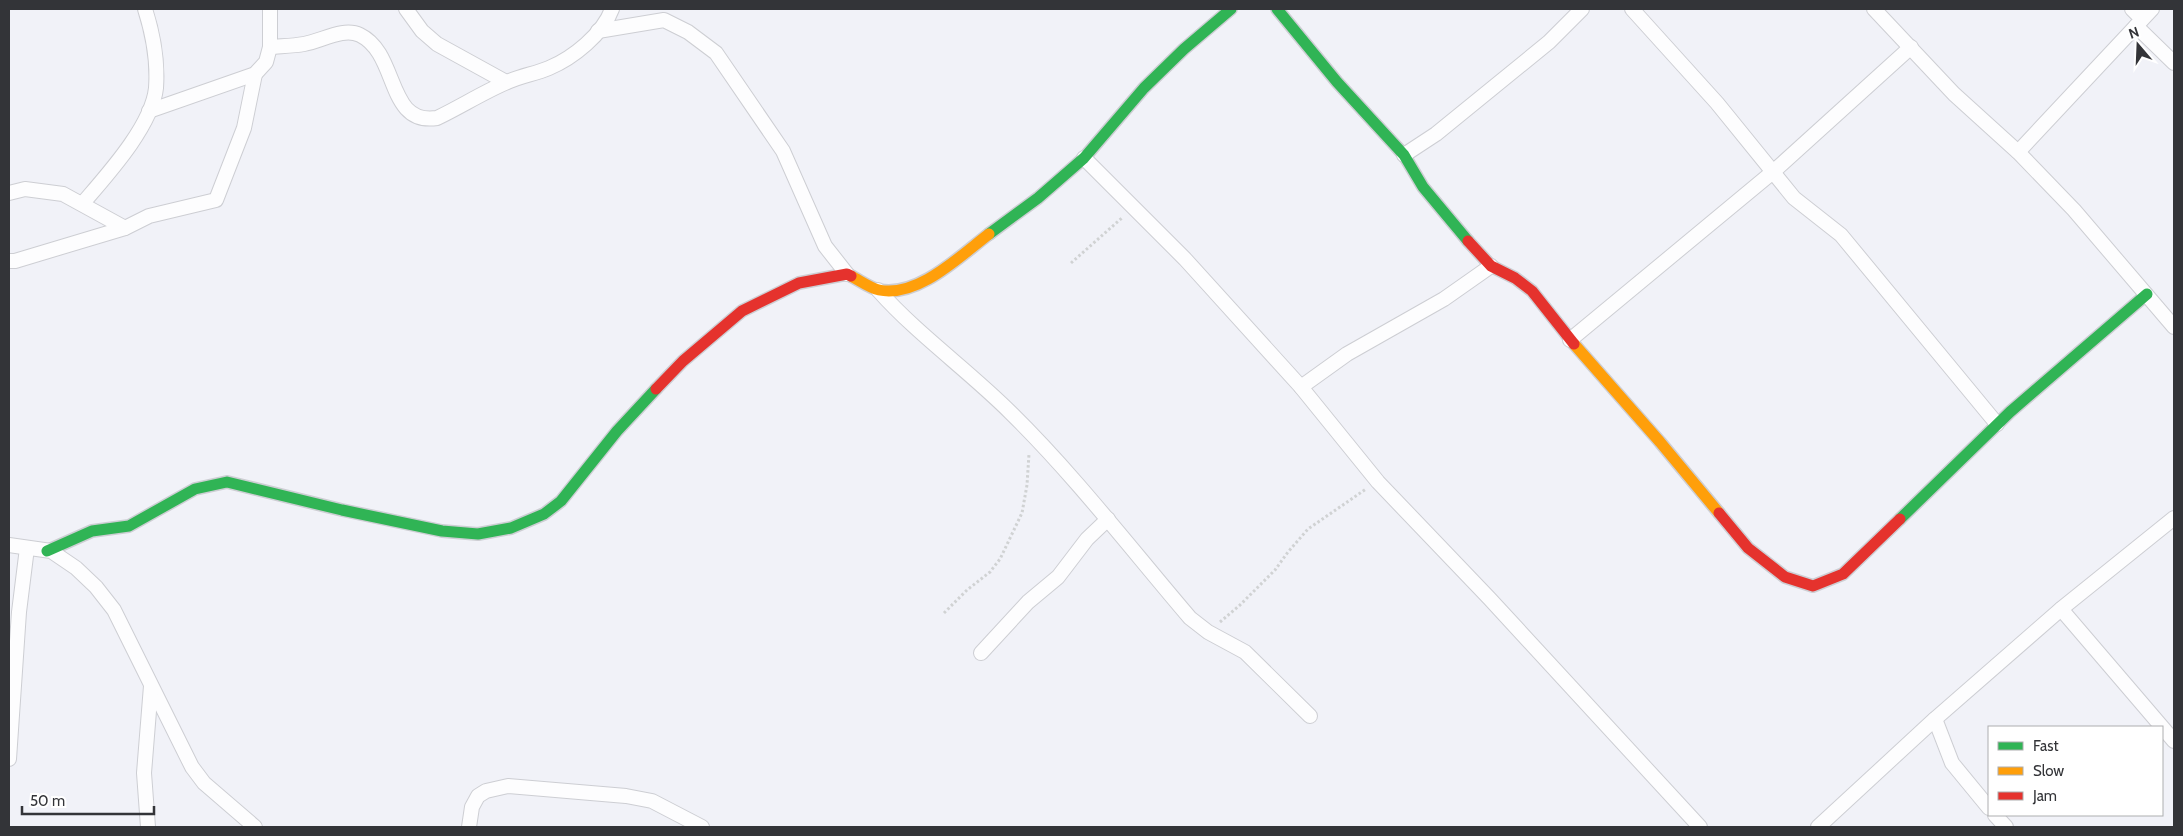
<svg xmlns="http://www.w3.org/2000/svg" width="2183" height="836" viewBox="0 0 2183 836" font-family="Cabin,sans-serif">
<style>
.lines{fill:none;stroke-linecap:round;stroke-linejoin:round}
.street-casing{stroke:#cdced3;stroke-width:16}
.fast-casing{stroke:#cdced3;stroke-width:14}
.slow-casing{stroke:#cdced3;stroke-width:14}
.jam-casing{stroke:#cdced3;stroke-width:14}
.path{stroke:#d0d2d3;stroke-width:3;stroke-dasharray:2.5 2.5;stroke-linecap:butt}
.street{stroke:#fdfdfe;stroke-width:14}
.fast{stroke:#30b455;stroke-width:11}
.slow{stroke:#ff9f0a;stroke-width:11}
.jam{stroke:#e5322d;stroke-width:11}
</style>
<rect width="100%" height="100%" fill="#f1f2f8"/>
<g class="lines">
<defs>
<g id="street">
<polyline points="406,9 422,31 437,44 506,82"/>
<polyline points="1632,9 1717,103 1794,198 1841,235 1997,424"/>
<polyline points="1874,9 1954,94 2018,152 2074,210 2174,327"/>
<polyline points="2132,9 2142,19"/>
<polyline points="2136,26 2174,63"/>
<polyline points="598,31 664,20 688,32 716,53 783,151 825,246 847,274"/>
<path d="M 270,47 C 281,46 293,46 304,44 C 322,41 343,27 360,35 C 399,54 386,126 437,118 C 460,107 482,93 505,83 C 519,76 535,74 549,68 C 573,58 603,34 612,9"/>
<polyline points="149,111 255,74 266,62 270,47 270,9"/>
<polyline points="2018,152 2152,9"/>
<polyline points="1404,155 1436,134 1549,42 1582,9"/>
<polyline points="1084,158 1185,259 1301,387 1378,482 1489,598 1700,827"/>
<polyline points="9,193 25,189 63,194 125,228"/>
<path d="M 83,203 C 107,175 152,126 156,88 C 158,61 153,34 145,9"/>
<polyline points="9,261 15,261 125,228 149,216 216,200 244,128 255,74"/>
<path d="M 878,290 C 918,335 968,370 1011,413 C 1076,477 1131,549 1190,618 L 1208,632 L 1245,652 L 1310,716"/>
<polyline points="1570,340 1774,171 1911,47"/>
<polyline points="1301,387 1347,354 1444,299 1491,266"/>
<polyline points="9,545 51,551 76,568 96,587 114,610 192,767 204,783 255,827"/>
<polyline points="2061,609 2174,741"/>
<polyline points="981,653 1028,602 1058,577 1087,539 1108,519"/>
<polyline points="1935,719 1952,763 1989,808"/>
<polyline points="9,759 19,612 27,548"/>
<polyline points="1995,815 2006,827"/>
<polyline points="148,827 144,773 151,686"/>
<polyline points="469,827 472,807 478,796 486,791 508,786 626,796 652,801 702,827"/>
<polyline points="1818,827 1935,719 2061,609 2174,518"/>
</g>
<g id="fast">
<polyline points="1277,9 1337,82 1404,155 1423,187 1468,241"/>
<polyline points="989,234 1038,198 1084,158 1144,88 1184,49 1231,9"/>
<polyline points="1900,519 2010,412 2147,294"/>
<polyline points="47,551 92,531 129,526 195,489 227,482 342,510 442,531 478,534 511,528 544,514 561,501 617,431 656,389"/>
</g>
<g id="slow">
<path d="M 851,276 C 859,280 870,288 879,290 C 918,298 960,256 989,234"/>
<polyline points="1574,344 1660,442 1719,513"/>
</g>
<g id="jam">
<polyline points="1468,241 1491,266 1515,278 1532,291 1574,344"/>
<polyline points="656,389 683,361 742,311 799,283 847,274 851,276"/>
<polyline points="1719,513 1748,548 1785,577 1813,586 1843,574 1900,519"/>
</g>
</defs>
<!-- street casing -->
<use href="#street" class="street-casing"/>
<!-- fast casing -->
<use href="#fast" class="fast-casing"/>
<!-- slow casing -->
<use href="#slow" class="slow-casing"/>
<!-- jam casing -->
<use href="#jam" class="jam-casing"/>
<!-- path -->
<g class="path">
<polyline points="1071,263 1123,217"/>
<polyline points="944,613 967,590 990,572 1000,559 1022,513 1027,485 1029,454"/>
<polyline points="1220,622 1240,605 1275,570 1288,552 1308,529 1366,489"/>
</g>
<!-- street -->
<use href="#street" class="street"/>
<!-- fast -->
<use href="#fast" class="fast"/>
<!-- slow -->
<use href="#slow" class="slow"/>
<!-- jam -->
<use href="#jam" class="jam"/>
</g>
<!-- border -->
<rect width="2183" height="836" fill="none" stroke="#333438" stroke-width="20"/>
<!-- legend -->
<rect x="1988" y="726" width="175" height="90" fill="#ffffff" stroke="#adaeaf"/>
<rect x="1998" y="742" width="25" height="8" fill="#30b455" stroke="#adaeaf"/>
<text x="2033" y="751" font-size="15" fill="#333438">Fast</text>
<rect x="1998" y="767" width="25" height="8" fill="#ff9f0a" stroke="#adaeaf"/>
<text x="2033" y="776" font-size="15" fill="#333438">Slow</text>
<rect x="1998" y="792" width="25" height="8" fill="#e5322d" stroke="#adaeaf"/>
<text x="2033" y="801" font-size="15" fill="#333438">Jam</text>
<!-- north arrow -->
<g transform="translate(2138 45) rotate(341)" stroke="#ffffff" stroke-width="4" paint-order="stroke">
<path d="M0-4L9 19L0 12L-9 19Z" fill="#333438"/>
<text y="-8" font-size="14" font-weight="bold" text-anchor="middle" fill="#333438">N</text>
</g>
<!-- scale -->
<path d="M22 806v8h132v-8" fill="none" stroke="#333438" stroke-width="2.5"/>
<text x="30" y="806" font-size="15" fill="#333438" stroke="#ffffff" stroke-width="4" paint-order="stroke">50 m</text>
</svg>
